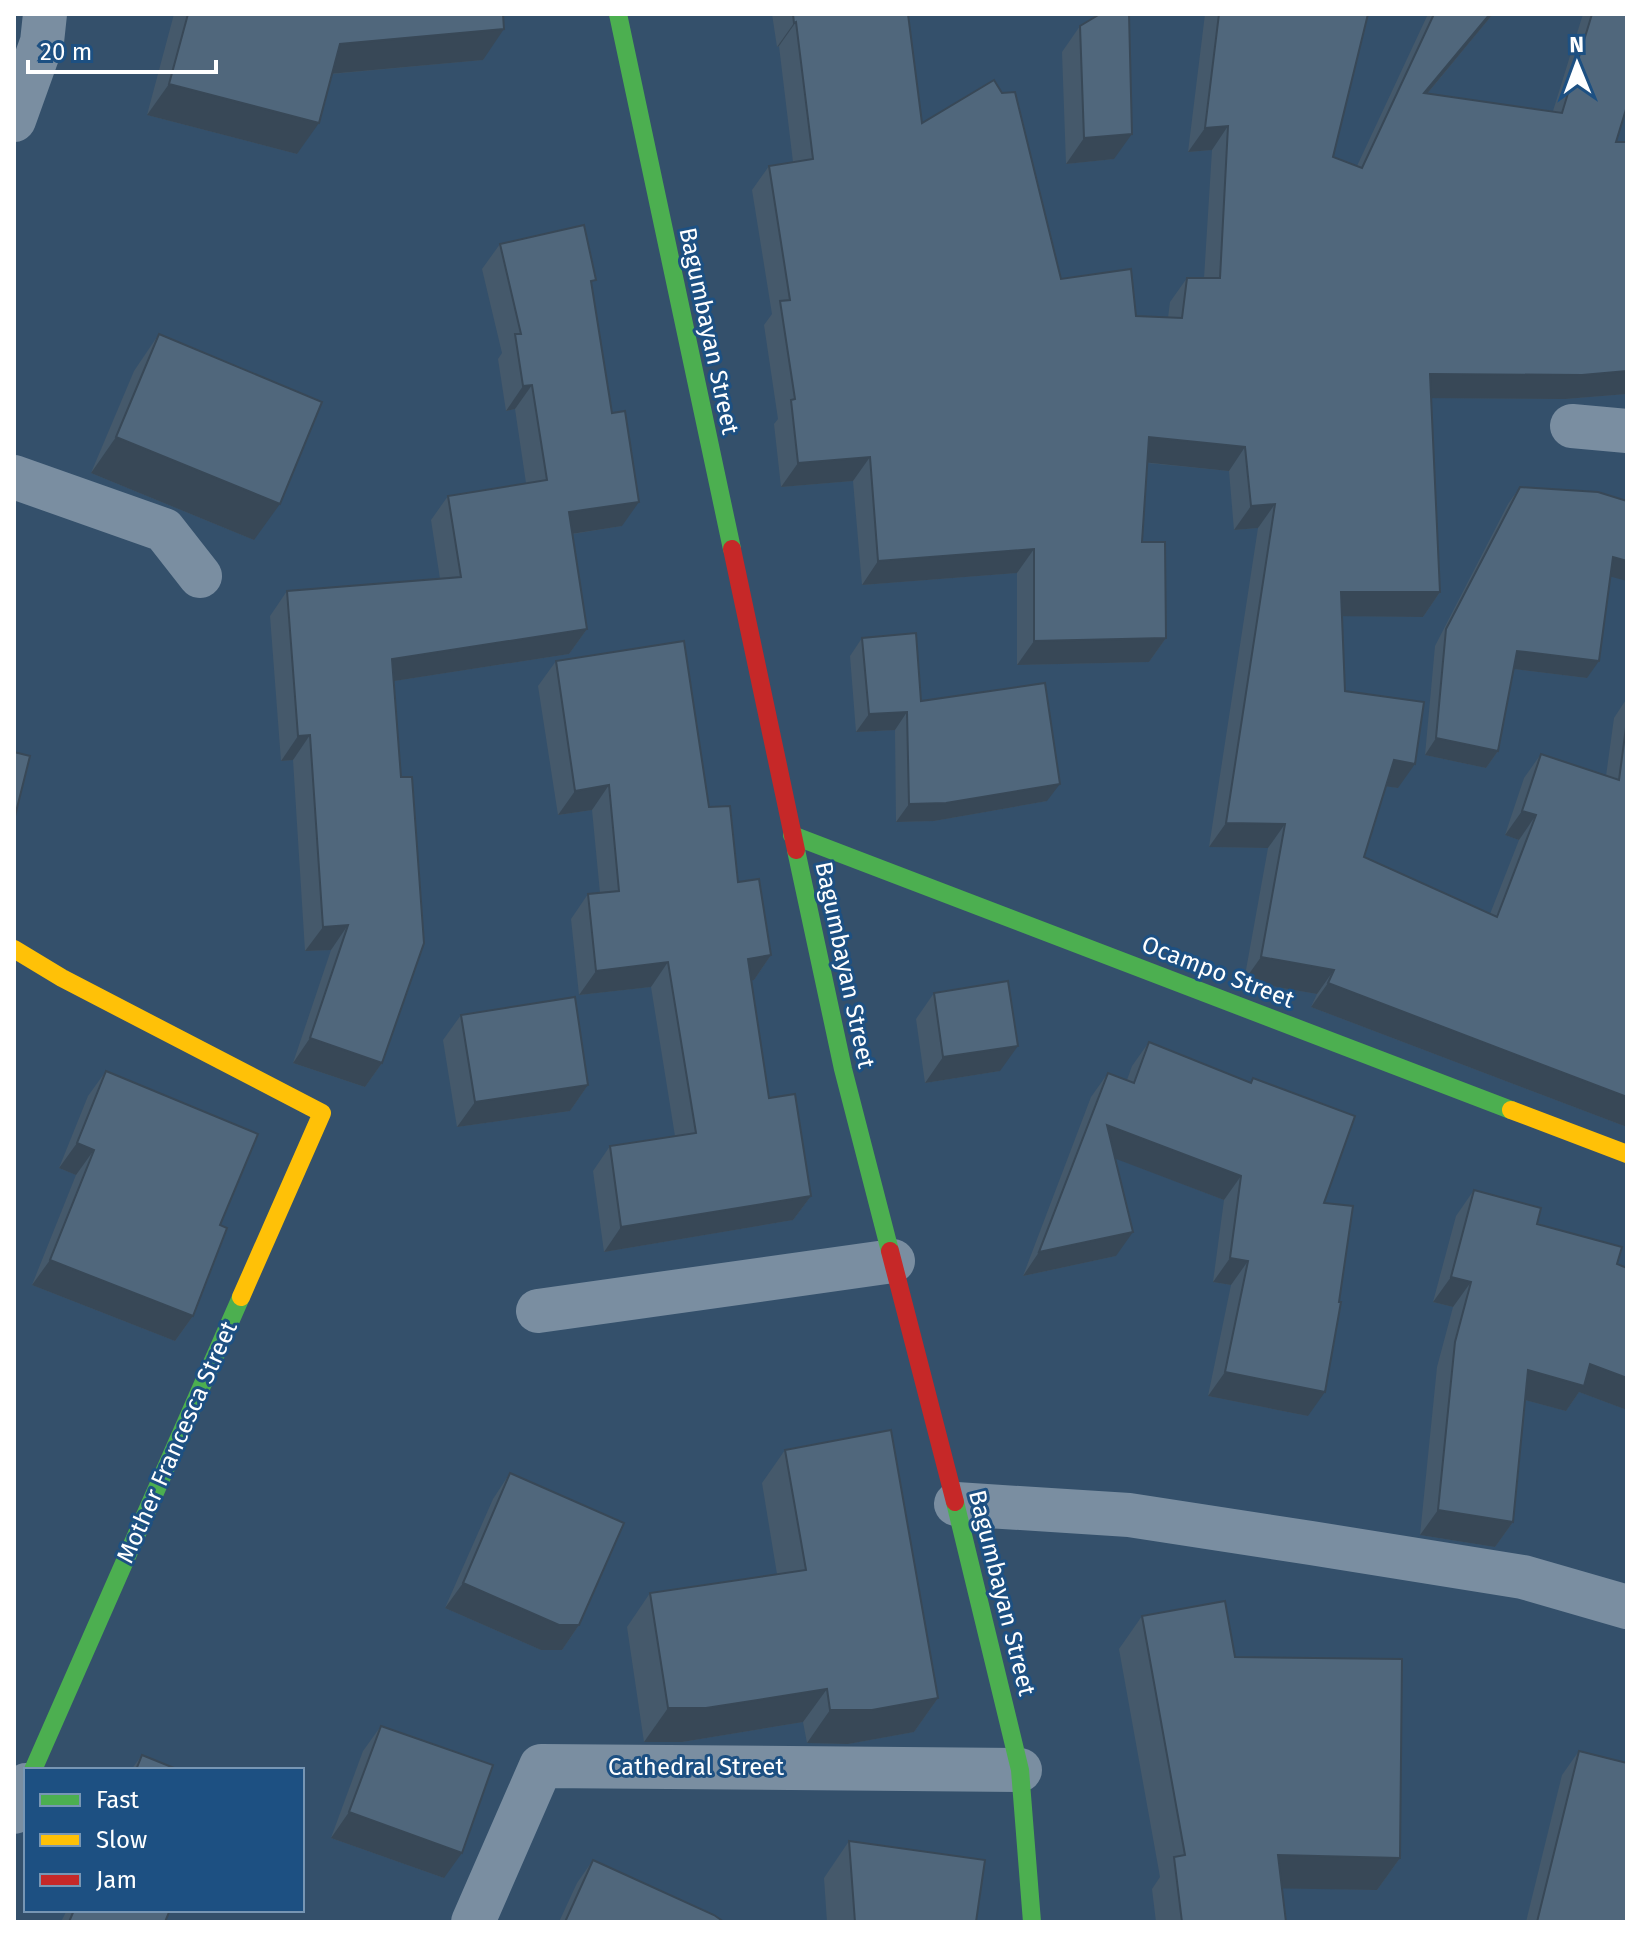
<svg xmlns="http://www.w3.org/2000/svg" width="1641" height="1936" viewBox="0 0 1641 1936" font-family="'Fira Sans',sans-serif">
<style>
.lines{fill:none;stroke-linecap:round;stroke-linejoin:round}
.street{stroke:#7a8ea1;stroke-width:44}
.fast{stroke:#4caf50;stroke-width:18}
.slow{stroke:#ffc107;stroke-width:18}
.jam{stroke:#c62828;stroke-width:18}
.wall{fill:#45596b}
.shaded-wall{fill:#384857}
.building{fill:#50677c;stroke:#384857;stroke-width:2}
.labels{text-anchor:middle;stroke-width:6;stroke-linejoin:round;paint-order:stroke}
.street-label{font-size:24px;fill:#fff;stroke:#1d5082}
</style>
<rect width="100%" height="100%" fill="#34506b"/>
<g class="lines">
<!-- street -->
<g class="street">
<polyline points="14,120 42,42 45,14"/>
<polyline points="1572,426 1627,431"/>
<polyline points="14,477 164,530 200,576"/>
<polyline points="538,1311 893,1261"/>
<polyline points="956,1504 1129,1515 1311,1543 1523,1577 1627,1607"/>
<polyline points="14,1812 26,1785"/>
<polyline points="473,1922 541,1766 1020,1770"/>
</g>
<!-- fast -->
<g class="fast">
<polyline points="618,14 732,549"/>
<polyline points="792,835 1511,1110"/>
<polyline points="796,850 843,1069 890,1251"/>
<polyline points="955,1502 1020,1770 1032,1922"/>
<polyline points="33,1770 241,1297"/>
</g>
<!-- slow -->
<g class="slow">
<polyline points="14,949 62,978 322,1113 241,1297"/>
<polyline points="1511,1110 1627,1154"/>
</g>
<!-- jam -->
<g class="jam">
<polyline points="732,549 796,850"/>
<polyline points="890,1251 955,1502"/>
</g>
</g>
<!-- wall -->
<g class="wall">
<polygon points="174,14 503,14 483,60 332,74 297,154 147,115"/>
<polygon points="772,14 908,14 922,123 1061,279 1136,316 1168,318 1170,302 1187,278 1204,278 1212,150 1188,152 1205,14 1368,14 1333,157 1357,166 1428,14 1493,14 1427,94 1553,111 1583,14 1627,14 1616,142 1627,142 1627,394 1565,399 1431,398 1440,592 1423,617 1342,616 1345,691 1398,788 1386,786 1364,857 1490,914 1519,840 1505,835 1524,778 1541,754 1606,776 1614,718 1627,698 1627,1127 1311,1007 1317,994 1244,981 1268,848 1209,847 1258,528 1234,530 1229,471 1147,463 1142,542 1166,638 1149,662 1017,665 1017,573 862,585 853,481 781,487 774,424 778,419 764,325 772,314 752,190 769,166 793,162 779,46 777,47"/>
<polygon points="1080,26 1114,159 1066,164 1062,52"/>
<polygon points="500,244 592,286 622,526 573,534 587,629 569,654 394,681 382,1063 365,1087 293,1063 331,950 305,951 293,760 281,761 270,616 287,591 440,579 431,520 448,496 526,483 515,409 506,411 498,359 502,353 482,269"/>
<polygon points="159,334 254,540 91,473 134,371"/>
<polygon points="1520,487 1611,576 1587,678 1514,669 1498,751 1486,768 1425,755 1435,646 1508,504"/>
<polygon points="862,638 921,701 1047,801 934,821 896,822 895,730 856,732 850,656"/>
<polygon points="556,661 709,807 738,882 771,955 754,980 751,980 769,1098 811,1196 793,1220 604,1252 593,1171 610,1146 675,1136 651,987 579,995 571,919 588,894 600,893 592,810 558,815 538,686"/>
<polygon points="934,993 1000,1071 925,1083 916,1019"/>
<polygon points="461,1015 588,1085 570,1111 457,1127 443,1040"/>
<polygon points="1149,1042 1250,1083 1253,1078 1324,1203 1308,1416 1208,1396 1231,1285 1213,1282 1224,1200 1115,1158 1116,1256 1023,1276 1091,1097 1108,1073 1127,1080 1132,1066"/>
<polygon points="106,1071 220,1225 193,1316 175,1341 32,1285 76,1175 59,1168 88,1096"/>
<polygon points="1474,1190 1627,1268 1627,1410 1579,1392 1566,1411 1525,1400 1513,1522 1495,1547 1420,1535 1437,1367 1453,1307 1433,1302 1456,1216"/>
<polygon points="785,1450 938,1698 914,1732 848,1744 807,1743 803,1722 682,1742 644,1742 627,1627 650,1593 777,1574 762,1483"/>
<polygon points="510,1473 579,1625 562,1650 541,1650 445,1608 493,1499"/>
<polygon points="1142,1616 1235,1657 1400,1858 1377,1890 1282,1888 1286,1922 1156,1922 1152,1889 1160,1877 1119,1649"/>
<polygon points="381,1726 444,1878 331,1838 363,1751"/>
<polygon points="1579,1751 1627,1922 1526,1922 1562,1775"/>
<polygon points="142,1755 179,1770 131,1770"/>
<polygon points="849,1841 976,1922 827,1922 824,1878"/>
<polygon points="593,1860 724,1922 559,1922 577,1883"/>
<polygon points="67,1910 170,1910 165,1922 61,1922"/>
</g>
<!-- shaded-wall -->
<g class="shaded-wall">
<polygon points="1490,14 1493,14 1407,118 1424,93"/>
<polygon points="796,22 779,46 777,47 794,23"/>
<polygon points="504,29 483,60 318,75 340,44"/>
<polygon points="169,84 319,123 297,154 147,115"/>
<polygon points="1228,126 1212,150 1188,152 1205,128"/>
<polygon points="1132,134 1114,159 1066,164 1084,138"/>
<polygon points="1627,371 1627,394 1565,399 1413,398 1430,374"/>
<polygon points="532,385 515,409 506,411 523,386"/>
<polygon points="116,437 280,504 254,540 91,473"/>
<polygon points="1149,437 1245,447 1229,471 1132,461"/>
<polygon points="870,457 853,481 781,487 798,463"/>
<polygon points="639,502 622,526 552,537 569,512"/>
<polygon points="1275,504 1258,528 1234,530 1251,506"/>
<polygon points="1034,549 1017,573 862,585 878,561"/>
<polygon points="1613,557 1627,561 1627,581 1601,574"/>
<polygon points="1341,592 1440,592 1423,617 1325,616"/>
<polygon points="587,629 569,654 375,684 392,659"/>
<polygon points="1166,638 1149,662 1017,665 1034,641"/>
<polygon points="1517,651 1599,661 1587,678 1506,668"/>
<polygon points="907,712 895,730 856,732 869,714"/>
<polygon points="310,735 293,760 281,761 298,736"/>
<polygon points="1436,738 1498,751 1486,768 1425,755"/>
<polygon points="1394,760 1415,764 1398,788 1377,785"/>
<polygon points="1060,784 1047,801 934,821 896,822 909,804"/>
<polygon points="609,785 592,810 558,815 575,791"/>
<polygon points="1522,811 1536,815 1519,840 1505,835"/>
<polygon points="1226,823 1285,824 1268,848 1209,847"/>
<polygon points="348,925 331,950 305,951 323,927"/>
<polygon points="771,955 754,980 731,984 748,959"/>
<polygon points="1261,957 1334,970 1317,994 1244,981"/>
<polygon points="668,962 651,987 579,995 596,971"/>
<polygon points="1328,983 1627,1097 1627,1127 1311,1007"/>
<polygon points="310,1038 382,1063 365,1087 293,1063"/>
<polygon points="1018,1046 1000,1071 925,1083 943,1057"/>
<polygon points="588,1085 570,1111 457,1127 475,1102"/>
<polygon points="1107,1125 1241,1176 1224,1200 1090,1149"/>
<polygon points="77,1143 94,1150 76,1175 59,1168"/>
<polygon points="811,1196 793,1220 604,1252 621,1227"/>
<polygon points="1133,1232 1116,1256 1023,1276 1039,1252"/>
<polygon points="1230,1258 1248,1261 1231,1285 1213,1282"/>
<polygon points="50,1260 193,1316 175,1341 32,1285"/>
<polygon points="1451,1277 1471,1282 1453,1307 1433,1302"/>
<polygon points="1590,1364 1627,1378 1627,1410 1579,1392 1566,1411 1510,1396 1528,1370"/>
<polygon points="1225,1372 1325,1392 1308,1416 1208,1396"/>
<polygon points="1438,1510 1513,1522 1495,1547 1420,1535"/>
<polygon points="463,1583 579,1625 562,1650 541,1650 445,1608"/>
<polygon points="827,1689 803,1722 682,1742 644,1742 668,1708"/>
<polygon points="938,1698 914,1732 848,1744 807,1743 830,1710"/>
<polygon points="349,1812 462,1853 444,1878 331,1838"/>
<polygon points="1278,1855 1400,1858 1377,1890 1255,1888"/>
</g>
<!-- building -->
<g class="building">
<polygon points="188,14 503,14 504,29 340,44 319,123 169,84"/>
<polygon points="793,14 908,14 922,123 994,80 1002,93 1015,92 1061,279 1131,269 1136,316 1182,318 1187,278 1220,278 1228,126 1205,128 1219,14 1368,14 1333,157 1362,168 1434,14 1490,14 1424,93 1562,113 1592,14 1627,14 1627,106 1616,142 1627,142 1627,371 1582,375 1430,374 1440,592 1341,592 1345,691 1424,702 1415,764 1394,760 1364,857 1497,917 1536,815 1522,811 1541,754 1619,780 1627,720 1627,1097 1328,983 1334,970 1261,957 1285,824 1226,823 1275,504 1251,506 1245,447 1149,437 1142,542 1165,542 1166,638 1034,641 1034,549 878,561 870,457 798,463 791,400 795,399 780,301 790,300 769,166 813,159 796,22 794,23"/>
<polygon points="1100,14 1129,14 1132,134 1084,138 1080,26"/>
<polygon points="584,225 596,280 591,281 612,413 625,411 639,502 569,512 587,629 392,659 401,777 412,777 424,943 382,1063 310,1038 348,925 323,927 310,735 298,736 287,591 461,577 448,496 547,480 532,385 523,386 515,334 521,334 500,244"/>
<polygon points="159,334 322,402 280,504 116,437"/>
<polygon points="1520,487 1598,492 1627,501 1627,561 1613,557 1599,661 1517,651 1498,751 1436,738 1446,629"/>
<polygon points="916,633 921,701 1045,683 1060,784 946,803 909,804 907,712 869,714 862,638"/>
<polygon points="684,641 709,807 730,806 738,882 759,879 771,955 748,959 769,1098 795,1094 811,1196 621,1227 610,1146 696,1133 668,962 596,971 588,894 619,891 609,785 575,791 556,661"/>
<polygon points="14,752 30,756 14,820"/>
<polygon points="1008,981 1018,1046 943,1057 934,993"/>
<polygon points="575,997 588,1085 475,1102 461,1015"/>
<polygon points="1149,1042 1251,1083 1253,1078 1355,1116 1324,1203 1353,1206 1339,1302 1341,1302 1325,1392 1225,1372 1248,1261 1230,1258 1241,1176 1107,1125 1133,1232 1039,1252 1108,1073 1134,1083"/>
<polygon points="106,1071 258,1134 220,1225 227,1228 193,1316 50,1260 94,1150 77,1143"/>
<polygon points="1474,1190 1541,1208 1537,1224 1622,1247 1617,1264 1627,1268 1627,1378 1590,1364 1584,1386 1528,1370 1513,1522 1438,1510 1455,1342 1471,1282 1451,1277"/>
<polygon points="891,1430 938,1698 872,1710 830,1710 827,1689 706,1708 668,1708 650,1593 806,1570 785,1450"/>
<polygon points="510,1473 624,1523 579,1625 559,1625 463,1583"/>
<polygon points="1225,1601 1235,1657 1402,1659 1400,1858 1278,1855 1286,1922 1182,1922 1174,1857 1185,1855 1142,1616"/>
<polygon points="381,1726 493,1765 462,1853 349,1812"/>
<polygon points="1579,1751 1627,1763 1627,1922 1537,1922"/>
<polygon points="142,1755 179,1770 136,1770"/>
<polygon points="849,1841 985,1860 976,1922 855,1922"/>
<polygon points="593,1860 714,1915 724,1922 565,1922"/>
<polygon points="74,1910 170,1910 165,1922 69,1922"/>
</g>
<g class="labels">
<!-- street labels -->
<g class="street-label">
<text transform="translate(709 331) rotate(78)" y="8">Bagumbayan Street</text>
<text transform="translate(845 965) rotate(78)" y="8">Bagumbayan Street</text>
<text transform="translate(1218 972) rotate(21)" y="8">Ocampo Street</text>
<text transform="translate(177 1442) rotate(-66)" y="8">Mother Francesca Street</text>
<text transform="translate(1002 1593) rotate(76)" y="8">Bagumbayan Street</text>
<text x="696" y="1775">Cathedral Street</text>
</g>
</g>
<!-- border -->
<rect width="1641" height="1936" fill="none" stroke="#ffffff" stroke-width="32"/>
<!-- legend -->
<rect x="24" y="1768" width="280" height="144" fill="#1d5082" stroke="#7796b4" stroke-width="2"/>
<rect x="40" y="1794" width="40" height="12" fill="#4caf50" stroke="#7796b4" stroke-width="2"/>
<text x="96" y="1808" font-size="24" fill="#ffffff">Fast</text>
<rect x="40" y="1834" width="40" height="12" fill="#ffc107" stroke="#7796b4" stroke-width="2"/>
<text x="96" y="1848" font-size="24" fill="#ffffff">Slow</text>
<rect x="40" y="1874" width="40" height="12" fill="#c62828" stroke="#7796b4" stroke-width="2"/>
<text x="96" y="1888" font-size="24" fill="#ffffff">Jam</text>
<!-- north arrow -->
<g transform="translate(1577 64) rotate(359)" stroke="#1d5082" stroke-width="6" paint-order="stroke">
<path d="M0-6L14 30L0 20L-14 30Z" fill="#ffffff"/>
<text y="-12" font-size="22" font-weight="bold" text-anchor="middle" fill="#ffffff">N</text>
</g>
<!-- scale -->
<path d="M28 60v12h188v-12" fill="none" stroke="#ffffff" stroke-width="4"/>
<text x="40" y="60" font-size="24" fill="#ffffff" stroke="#1d5082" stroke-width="6" paint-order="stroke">20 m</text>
</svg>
